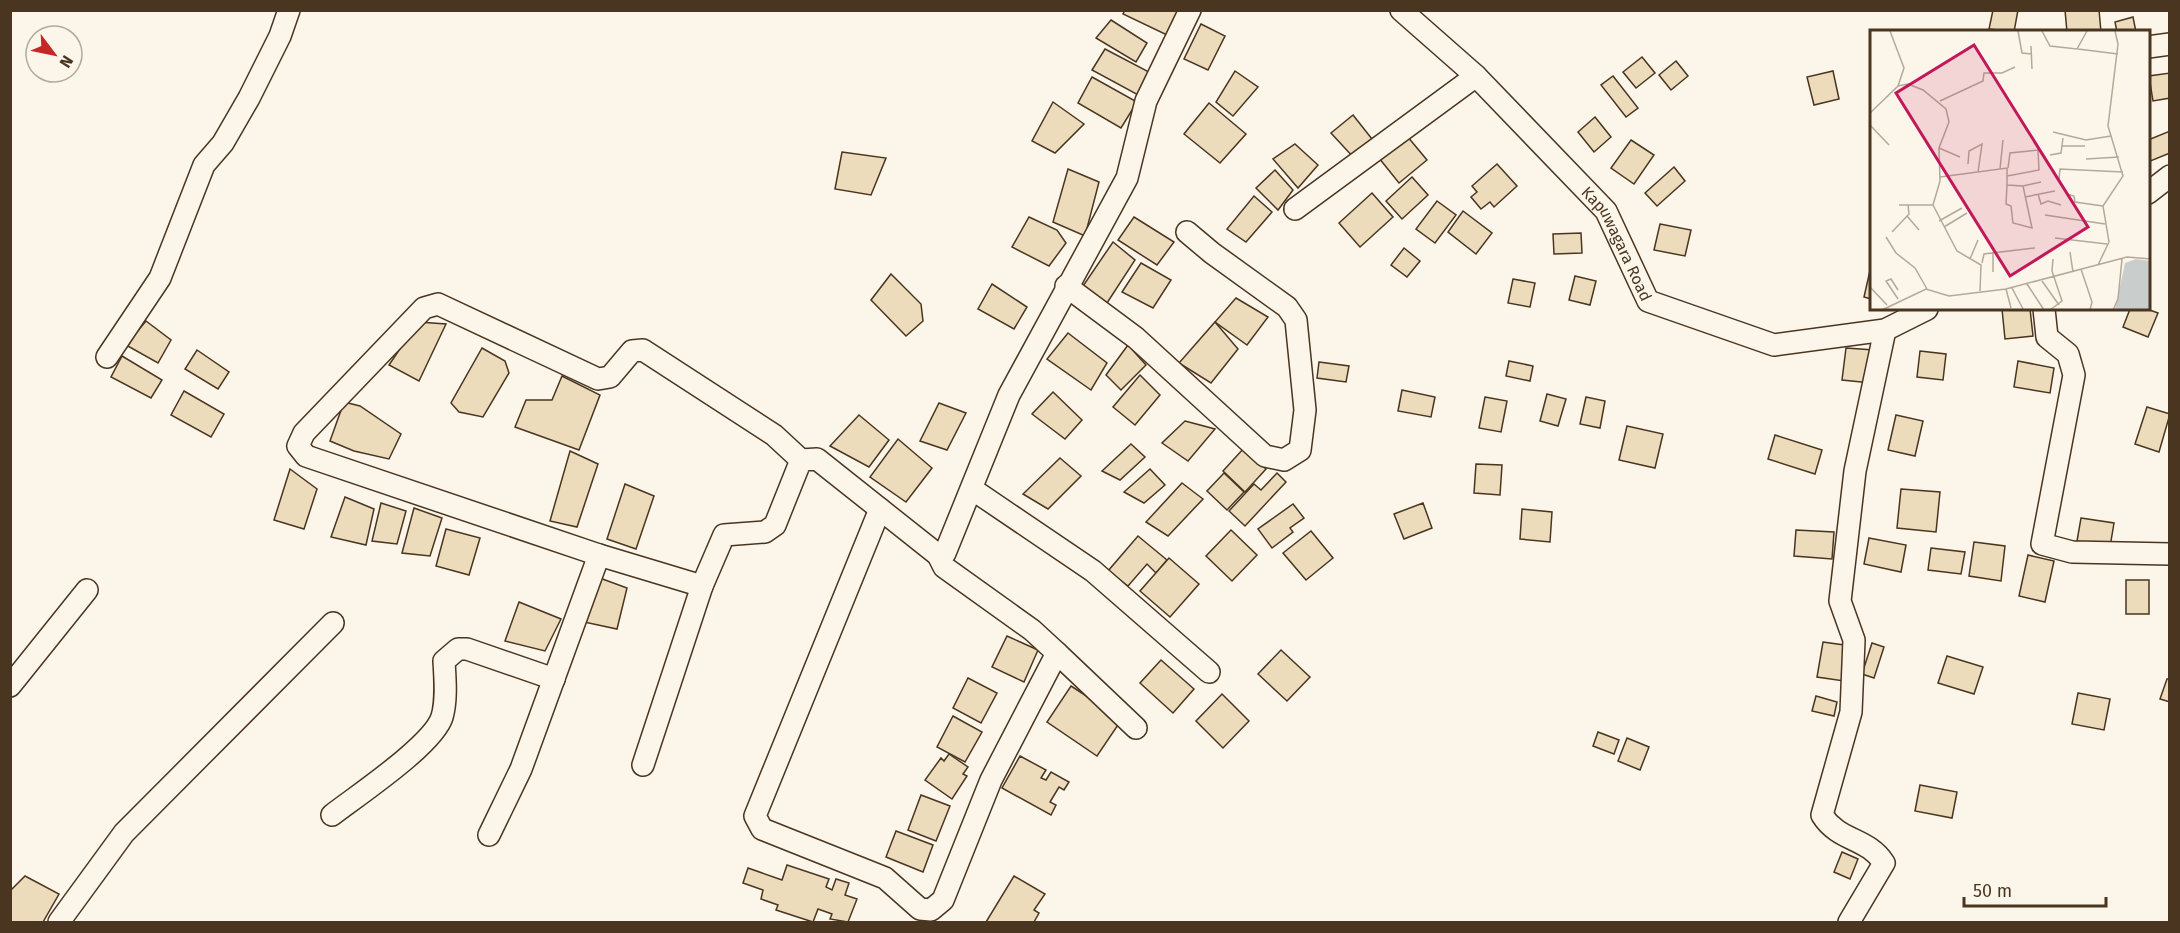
<svg xmlns="http://www.w3.org/2000/svg" width="2180" height="933" viewBox="0 0 2180 933" font-family="'Fira Sans',sans-serif">
<style>
.building{fill:#ecdcbc;stroke:#4a3520;stroke-width:1.5}
.lines{fill:none;stroke-linecap:round;stroke-linejoin:round}
.minor-casing{stroke:#4a3520;stroke-width:24}
.minor{stroke:#fbf6e9;stroke-width:21}
.labels{text-anchor:middle;stroke-width:4.5;stroke-linejoin:round;paint-order:stroke}
.street-label{font-size:16px;fill:#4a3520;stroke:#fbf6e9}
.inset-road{fill:none;stroke:#b4a999;stroke-width:1.5}
.view{fill:#c2185b;fill-opacity:0.15;stroke:#c2185b;stroke-width:3}
.inset-edge{fill:none;stroke:#4a3520;stroke-width:3}
</style>
<rect width="100%" height="100%" fill="#fbf6e9"/>
<!-- building -->
<g class="building">
<polygon points="1125,10 1179,10 1167,35 1123,14"/>
<polygon points="1993,10 2018,10 2014,32 1989,29"/>
<polygon points="2065,10 2099,10 2101,32 2067,32"/>
<polygon points="2133,17 2136,32 2117,32 2115,22"/>
<polygon points="1111,20 1147,43 1136,62 1096,38"/>
<polygon points="1201,24 1225,36 1208,70 1184,59"/>
<polygon points="1105,49 1149,72 1140,96 1092,70"/>
<polygon points="1642,57 1655,73 1636,88 1623,72"/>
<polygon points="1676,61 1688,76 1671,90 1659,75"/>
<polygon points="1235,71 1258,87 1233,116 1216,102"/>
<polygon points="1833,71 1839,99 1814,105 1807,77"/>
<polygon points="2170,73 2170,98 2153,101 2149,76"/>
<polygon points="1613,76 1638,108 1626,117 1601,85"/>
<polygon points="1092,77 1137,102 1121,128 1078,103"/>
<polygon points="1053,102 1084,124 1055,153 1032,141"/>
<polygon points="1209,103 1246,134 1220,163 1184,134"/>
<polygon points="1353,115 1372,139 1354,158 1331,133"/>
<polygon points="1595,117 1611,137 1594,152 1578,132"/>
<polygon points="2170,131 2170,153 2148,162 2148,140"/>
<polygon points="1407,136 1427,160 1399,183 1379,158"/>
<polygon points="1631,140 1654,155 1634,184 1611,168"/>
<polygon points="1295,144 1318,165 1298,188 1273,159"/>
<polygon points="842,152 886,158 871,195 835,189"/>
<polygon points="1497,164 1517,186 1494,207 1490,202 1481,209 1471,197 1477,192 1472,186"/>
<polygon points="1674,167 1685,181 1657,206 1645,193"/>
<polygon points="1068,169 1099,182 1085,236 1053,222"/>
<polygon points="1275,170 1293,190 1278,210 1256,188"/>
<polygon points="1412,177 1428,195 1402,219 1386,201"/>
<polygon points="1372,193 1393,217 1360,247 1339,223"/>
<polygon points="1254,196 1272,212 1246,242 1227,229"/>
<polygon points="1437,201 1456,215 1435,243 1416,229"/>
<polygon points="1463,211 1492,233 1476,254 1448,232"/>
<polygon points="1029,217 1057,230 1066,243 1049,266 1012,247"/>
<polygon points="1134,217 1174,242 1157,265 1118,240"/>
<polygon points="1660,224 1691,230 1685,256 1654,250"/>
<polygon points="1581,233 1582,253 1554,254 1553,234"/>
<polygon points="1113,242 1135,260 1107,303 1081,289"/>
<polygon points="1404,248 1420,261 1407,277 1391,265"/>
<polygon points="1141,263 1171,280 1153,308 1122,292"/>
<polygon points="1871,266 1871,299 1864,297"/>
<polygon points="891,274 921,304 923,321 906,336 871,300"/>
<polygon points="1575,276 1596,281 1590,305 1569,300"/>
<polygon points="1513,279 1535,283 1530,307 1508,303"/>
<polygon points="992,284 1027,307 1014,329 978,309"/>
<polygon points="1236,298 1268,317 1247,345 1215,322"/>
<polygon points="2002,309 2030,309 2033,336 2005,339"/>
<polygon points="2130,309 2147,309 2158,313 2148,337 2123,327"/>
<polygon points="146,321 171,340 158,363 126,345"/>
<polygon points="418,322 446,324 419,381 389,365"/>
<polygon points="1215,322 1238,349 1211,383 1179,363"/>
<polygon points="1068,333 1107,363 1091,390 1047,359"/>
<polygon points="1128,345 1146,365 1121,390 1106,375"/>
<polygon points="482,348 505,361 509,373 483,417 459,412 451,403"/>
<polygon points="1846,348 1874,350 1871,383 1842,380"/>
<polygon points="197,350 229,372 218,389 185,369"/>
<polygon points="1920,351 1946,354 1943,380 1917,377"/>
<polygon points="122,356 162,380 151,398 111,377"/>
<polygon points="1509,361 1533,366 1530,381 1506,376"/>
<polygon points="2018,361 2054,368 2050,393 2014,387"/>
<polygon points="1319,362 1349,366 1346,382 1317,378"/>
<polygon points="1140,375 1160,395 1135,425 1113,407"/>
<polygon points="562,376 600,395 579,450 515,427 526,400 552,400"/>
<polygon points="1402,390 1435,397 1431,417 1398,411"/>
<polygon points="184,391 224,414 211,437 171,415"/>
<polygon points="1053,392 1082,420 1065,439 1032,414"/>
<polygon points="1547,394 1566,399 1558,426 1540,421"/>
<polygon points="1485,397 1507,401 1501,432 1479,428"/>
<polygon points="1586,397 1605,401 1600,428 1580,424"/>
<polygon points="344,402 360,406 401,434 389,459 354,451 330,441"/>
<polygon points="939,403 966,413 947,450 920,441"/>
<polygon points="2147,407 2170,414 2159,452 2135,444"/>
<polygon points="859,415 889,440 869,467 830,446"/>
<polygon points="1896,415 1923,421 1915,456 1888,450"/>
<polygon points="1185,421 1215,429 1188,461 1162,443"/>
<polygon points="1627,426 1663,434 1655,468 1619,460"/>
<polygon points="1775,435 1822,450 1815,474 1768,459"/>
<polygon points="898,439 932,468 906,502 870,477"/>
<polygon points="1131,444 1145,457 1120,480 1102,471"/>
<polygon points="1244,448 1266,469 1245,492 1223,471"/>
<polygon points="570,451 598,464 577,527 550,521"/>
<polygon points="1060,458 1081,476 1048,509 1023,494"/>
<polygon points="1476,464 1502,465 1500,495 1474,493"/>
<polygon points="290,469 317,489 304,529 274,520"/>
<polygon points="1150,469 1165,485 1144,503 1124,492"/>
<polygon points="1224,473 1244,492 1227,510 1207,491"/>
<polygon points="1277,473 1286,482 1245,526 1229,511 1254,484 1261,490"/>
<polygon points="1182,483 1203,499 1168,536 1146,522"/>
<polygon points="625,484 654,496 636,549 607,539"/>
<polygon points="1901,489 1940,492 1936,532 1897,528"/>
<polygon points="345,497 374,509 366,545 331,537"/>
<polygon points="381,503 406,511 397,544 372,541"/>
<polygon points="1423,503 1432,528 1404,539 1394,514"/>
<polygon points="1293,504 1304,518 1290,528 1293,532 1272,548 1258,529"/>
<polygon points="414,508 442,518 430,556 402,553"/>
<polygon points="1522,509 1552,512 1550,542 1520,539"/>
<polygon points="2081,518 2114,523 2110,547 2077,541"/>
<polygon points="446,529 480,538 469,575 436,566"/>
<polygon points="1231,530 1257,555 1232,581 1206,556"/>
<polygon points="1796,530 1834,532 1832,559 1794,556"/>
<polygon points="1311,531 1333,558 1306,580 1283,553"/>
<polygon points="1138,536 1167,560 1156,573 1147,564 1128,586 1108,571"/>
<polygon points="1869,538 1906,545 1901,572 1864,564"/>
<polygon points="1974,542 2005,546 2001,581 1969,576"/>
<polygon points="1931,548 1965,552 1961,574 1928,570"/>
<polygon points="2028,555 2054,561 2045,602 2019,596"/>
<polygon points="1169,558 1199,584 1170,617 1140,591"/>
<polygon points="597,577 627,588 617,629 584,622"/>
<rect x="2126" y="580" width="23" height="34"/>
<polygon points="519,602 561,619 545,651 505,641"/>
<polygon points="1007,636 1038,650 1024,682 992,667"/>
<polygon points="1823,642 1851,646 1844,681 1817,677"/>
<polygon points="1872,643 1884,647 1874,678 1862,674"/>
<polygon points="1281,650 1310,677 1287,701 1258,674"/>
<polygon points="1947,656 1983,667 1974,694 1938,683"/>
<polygon points="1161,660 1194,689 1173,713 1140,683"/>
<polygon points="968,678 997,693 981,723 953,708"/>
<polygon points="2167,679 2170,679 2170,702 2160,699"/>
<polygon points="1071,686 1122,719 1097,756 1047,722"/>
<polygon points="2078,693 2110,699 2104,730 2072,724"/>
<polygon points="1222,694 1249,721 1223,748 1196,721"/>
<polygon points="1816,696 1837,702 1834,716 1812,711"/>
<polygon points="953,716 982,732 965,762 937,747"/>
<polygon points="1598,732 1619,740 1614,754 1593,746"/>
<polygon points="1627,738 1649,747 1640,770 1618,761"/>
<polygon points="949,754 968,767 963,774 967,776 952,799 925,780 941,758 944,761"/>
<polygon points="1020,756 1046,770 1041,778 1046,780 1051,772 1069,782 1064,790 1059,787 1050,802 1056,805 1051,815 1002,788"/>
<polygon points="1920,785 1957,792 1952,818 1915,811"/>
<polygon points="921,795 950,806 936,841 908,830"/>
<polygon points="896,831 933,845 923,872 886,857"/>
<polygon points="1842,852 1858,859 1850,879 1834,872"/>
<polygon points="787,865 829,879 826,887 832,890 836,879 849,883 845,895 857,899 848,922 830,919 832,914 818,909 813,922 776,910 778,905 761,899 763,890 743,883 748,868 782,880"/>
<polygon points="25,876 59,894 43,922 10,922 10,891"/>
<polygon points="1014,876 1045,894 1034,910 1039,913 1034,922 986,922"/>
</g>
<g class="lines">
<defs>
<g id="minor">
<path id="s1" d="M 1401,10 L 1476,76 L 1606,211 L 1648,301 L 1774,345 L 1885,330 L 1927,309"/>
<polyline points="2148,47 2170,44"/>
<polyline points="2148,193 2170,176"/>
<polyline points="1295,209 1476,76"/>
<polyline points="1066,286 1136,338 1265,456 1284,460 1300,450 1305,410 1296,320 1287,307 1212,253 1187,232"/>
<polyline points="2044,309 2047,337 2068,354 2074,375 2042,544 2072,552 2170,554"/>
<polyline points="107,357 160,278 204,165 223,143 249,98 280,36 289,10"/>
<polyline points="801,460 774,435 643,350 632,351 610,377 598,379 438,304 424,308 304,433 298,446 306,456 599,555 702,586 724,535 765,532 775,525 801,460 817,459 938,555 945,553 1009,395 1127,178 1146,101 1190,10"/>
<polyline points="972,489 1093,571 1209,672"/>
<polyline points="880,509 755,816 762,829 885,878 920,909 931,910 943,900 991,780 1057,653 1032,630 944,567 938,555"/>
<polyline points="1057,653 1136,728"/>
<polyline points="10,686 87,590"/>
<polyline points="643,765 702,586"/>
<path d="M 332,815 C 358,795 433,745 442,717 C 447,700 445,678 444,661 L 458,649 L 467,649 L 554,679"/>
<polyline points="489,835 521,769 599,555"/>
<polyline points="59,922 124,833 333,623"/>
<path d="M 1849,922 L 1884,863 C 1867,837 1839,842 1822,815 L 1851,712 L 1854,640 L 1840,601 L 1855,471 L 1885,330"/>
</g>
</defs>
<!-- minor casing -->
<use href="#minor" class="minor-casing"/>
<!-- minor -->
<use href="#minor" class="minor"/>
</g>
<g class="labels">
<!-- street labels -->
<g class="street-label">
<text dy="6" stroke="none"><textPath href="#s1" startOffset="321">Kapuwagara Road</textPath></text>
</g>
</g>
<!-- overview -->
<g transform="translate(1870 30)">
<rect width="280" height="280" fill="#fbf6e9"/>
<path d="M 266,229 L 280,231 L 280,280 L 245,280 L 255,233 Z" fill="#c9cecd"/>
<path class="inset-road" d="M 148,1 L 152,23 L 162,24M 172,1 L 180,16 L 207,19 L 217,1M 161,16 L 162,39M 208,19 L 248,24M 28,56 L 38,54 L 53,60 L 76,79 L 79,92 L 69,118 L 70,151 L 63,175 L 87,221 L 111,235 L 110,261M 70,71 L 113,51 L 114,43 L 132,43 L 145,37M 0,83 L 28,56 L 34,38 L 20,1M 0,95 L 19,115M 183,102 L 216,110 L 241,106M 192,116 L 215,116M 69,118 L 90,127M 180,125 L 191,123 L 193,108M 216,129 L 249,127M 98,134 L 99,121 L 112,114 L 108,142M 130,139 L 133,110M 137,146 L 169,140 L 168,120 L 140,123 L 138,138M 70,147 L 137,138 L 137,155 L 153,156 L 162,198 L 143,193 L 141,176 L 136,174 L 137,155M 189,149 L 190,139 L 253,142M 153,156 L 171,152M 168,164 L 171,174 L 178,171 L 191,175M 197,164 L 204,166 L 205,172 L 233,176M 155,167 L 185,161M 29,175 L 63,175M 175,185 L 235,194M 37,186 L 49,200M 69,191 L 92,178M 74,197 L 97,183M 22,202 L 39,184 L 38,175M 16,207 L 26,223 L 45,238 L 57,259M 185,208 L 237,214M 123,222 L 123,242M 200,222 L 203,242M 100,229 L 108,210M 112,233 L 114,224 L 165,218M 228,235 L 239,212 L 233,176 L 253,146 L 238,96 L 248,14 L 245,1M 211,239 L 222,272 L 220,280M 172,251 L 189,275M 157,254 L 174,280M 0,257 L 17,275M 142,258 L 153,279M 136,259 L 141,278M 28,269 L 16,251 L 21,249 L 28,260M 12,280 L 56,259 L 79,266 L 136,259 L 257,227 L 281,229M 180,280 L 192,271 L 182,241 L 183,229M 243,280 L 248,269 L 252,229"/>
<path class="view" d="M 104,15 L 218,197 L 140,246 L 26,63 Z"/>
<rect width="280" height="280" class="inset-edge"/>
</g>
<!-- border -->
<rect width="2180" height="933" fill="none" stroke="#4a3520" stroke-width="24"/>
<!-- north arrow -->
<g transform="translate(54 54) rotate(122)"><circle r="28" fill="#fbf6e9" stroke="#b4a999" stroke-width="1.5"/>
<path d="M0-4.5L10 22L0 15L-10 22Z" fill="#c62828"/>
<text y="-9" font-size="16" font-weight="bold" text-anchor="middle" fill="#4a3520">N</text>
</g>
<!-- scale -->
<path d="M1964 897v9h142v-9" fill="none" stroke="#4a3520" stroke-width="3"/>
<text x="1973" y="897" font-size="18" fill="#4a3520" stroke="#fbf6e9" stroke-width="4.5" paint-order="stroke">50 m</text>
</svg>
